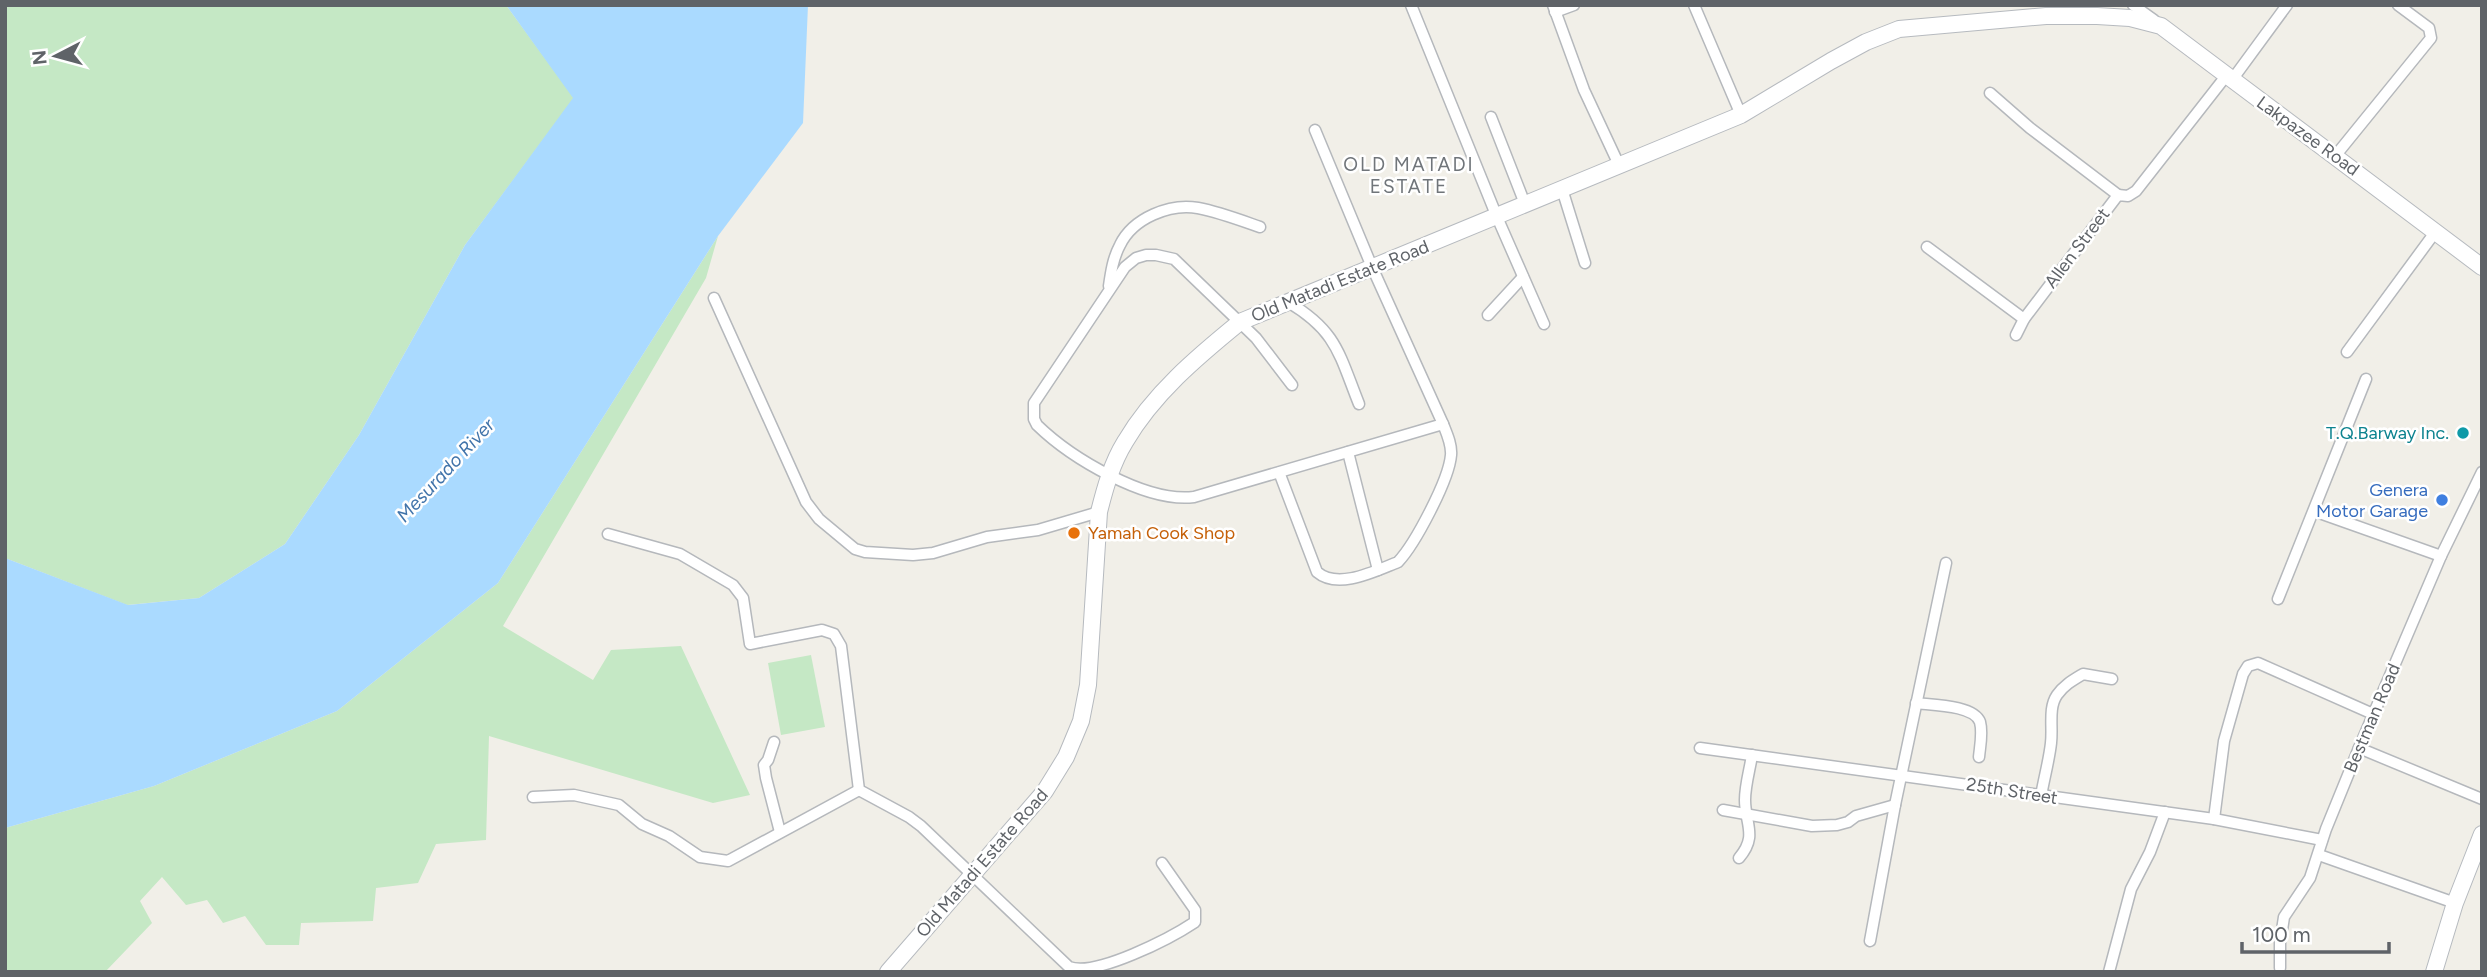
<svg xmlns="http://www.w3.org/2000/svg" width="2487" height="977" viewBox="0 0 2487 977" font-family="Figtree,sans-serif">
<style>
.green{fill:#c5e8c5}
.water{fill:#aadaff}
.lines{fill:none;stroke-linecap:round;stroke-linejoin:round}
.street-casing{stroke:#b5b8bc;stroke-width:13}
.secondary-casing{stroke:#b6babf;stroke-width:18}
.street{stroke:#fff;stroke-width:10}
.secondary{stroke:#fff;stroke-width:16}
.culture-dot{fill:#0f9aa8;stroke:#fff;stroke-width:2.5}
.shop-dot{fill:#3f7fe0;stroke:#fff;stroke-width:2.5}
.food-dot{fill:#e8710a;stroke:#fff;stroke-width:2.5}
.labels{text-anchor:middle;stroke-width:5;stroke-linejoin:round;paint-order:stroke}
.street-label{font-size:18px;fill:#5f6368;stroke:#fff}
.culture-label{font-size:18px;fill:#0d838f;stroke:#fff;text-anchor:end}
.shop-label{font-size:18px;fill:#366cbe;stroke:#fff;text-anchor:end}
.food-label{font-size:18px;fill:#c56008;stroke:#fff;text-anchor:start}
.neighbourhood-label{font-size:19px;letter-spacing:2px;fill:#70757a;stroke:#fff}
.water-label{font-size:19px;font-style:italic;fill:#4174aa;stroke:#fff}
</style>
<rect width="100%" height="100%" fill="#f1efe8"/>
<!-- green -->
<g class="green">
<polygon points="5,5 506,5 574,98 465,245 359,435 285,544 199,598 127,605 5,558"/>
<polygon points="718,236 706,278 503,626 593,680 611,650 681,646 750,795 713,803 489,736 486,840 436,844 418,883 376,888 373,921 301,923 299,945 266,945 245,916 223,923 207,900 186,905 162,877 140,901 152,923 105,972 5,972 5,828 154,786 337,711 498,583"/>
<polygon points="811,655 825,727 781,735 768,663"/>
</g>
<!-- water -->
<polygon class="water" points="506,5 808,5 803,123 718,236 498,583 337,711 154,786 5,828 5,558 128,605 199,598 285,544 359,435 465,245 573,98"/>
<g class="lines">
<defs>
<g id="street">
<polyline points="1411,5 1497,217 1544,324"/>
<polyline points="1553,5 1584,90 1619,165"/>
<polyline points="1694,5 1741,115"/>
<polyline points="2133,5 2154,20"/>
<polyline points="1555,12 1574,5"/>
<polyline points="2232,80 2287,5"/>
<polyline points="1990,93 2030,128 2118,195"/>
<polyline points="1491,117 1525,204"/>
<polyline points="1315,130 1372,267 1443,424"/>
<polyline points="2336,155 2431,38 2429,28 2398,5"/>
<polyline points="1562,189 1585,263"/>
<polyline points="1927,247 2024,319"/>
<path d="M 1109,286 C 1111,272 1113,258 1120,245 C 1133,218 1170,203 1198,208 C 1219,212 1240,220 1260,227"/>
<polyline points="714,298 806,502 819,519 855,549 865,552 913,555 933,553 987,537 1038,530 1099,512"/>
<path d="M 1288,302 C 1337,331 1339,354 1359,404"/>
<polyline points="1488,315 1523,277"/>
<polyline points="2016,335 2024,319 2118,195 2128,196 2136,191 2226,76"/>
<polyline points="2347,352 2436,231"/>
<polyline points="1348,452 1378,570"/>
<path d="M 1279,472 L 1317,572 C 1338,590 1375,571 1398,562 C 1415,544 1449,480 1451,455 C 1452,445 1447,434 1443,424 C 1360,448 1277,472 1194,497 C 1146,503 1071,458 1037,425 L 1034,419 L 1034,403 L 1125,267 L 1136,258 L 1146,255 L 1156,255 L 1174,259 L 1256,338 L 1292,385"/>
<polyline points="2314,511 2441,556"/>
<path d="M 608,534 L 680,554 L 733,585 L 743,598 L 750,644 L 822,630 L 834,634 L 841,646 L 859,790 L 909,817 L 921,826 L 1069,967 C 1096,977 1171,938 1195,922 L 1195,910 L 1162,863"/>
<polyline points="2278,599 2366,379"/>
<path d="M 1916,703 C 1932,705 1974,705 1980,722 C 1983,733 1980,746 1979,757"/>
<polyline points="774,742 768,760 764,765 766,778 780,832"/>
<polyline points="1700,748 2214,819 2322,840"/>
<polyline points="2359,748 2482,799"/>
<path d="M 2041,796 C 2044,778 2049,761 2051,743 C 2053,727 2048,708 2057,695 C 2064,685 2073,680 2083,674 L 2112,679"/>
<polyline points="533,797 574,795 619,805 642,824 669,836 700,857 728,861 859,790"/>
<polyline points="1723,810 1812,826 1837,825 1848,822 1856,816 1895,805"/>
<polyline points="2214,819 2224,741 2243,674 2248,666 2258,663 2373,714"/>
<polyline points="2319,855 2455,903"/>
<path d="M 1739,858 C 1758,836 1745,824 1745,800 C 1745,785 1750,769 1752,755"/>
<polyline points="1870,941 1895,805 1946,563"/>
<polyline points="2280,968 2280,943 2284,917 2310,878 2326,829 2359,748 2441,556 2482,472"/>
<polyline points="2109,972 2131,889 2150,852 2165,812"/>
</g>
<g id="secondary">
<path d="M 888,972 L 1045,791 L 1066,757 L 1081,721 L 1088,685 L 1099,512 C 1105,488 1112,463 1125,442 C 1153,394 1197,357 1240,322 L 1741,115 L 1831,61 L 1866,42 L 1899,29 L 2046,16 L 2097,16 L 2130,18 L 2161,26 L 2482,267"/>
<polyline points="2434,972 2455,903 2482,834"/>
</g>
</defs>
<!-- street casing -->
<use href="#street" class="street-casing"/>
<!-- secondary casing -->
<use href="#secondary" class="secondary-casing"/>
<!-- street -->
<use href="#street" class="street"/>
<!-- secondary -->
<use href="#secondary" class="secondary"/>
</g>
<!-- markers -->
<circle class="culture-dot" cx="2463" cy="433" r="7"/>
<circle class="shop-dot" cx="2442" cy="500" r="7"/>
<circle class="food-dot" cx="1074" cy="533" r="7"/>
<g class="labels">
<!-- street labels -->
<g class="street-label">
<text transform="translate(2308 136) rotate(36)" y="6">Lakpazee Road</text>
<text transform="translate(2077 248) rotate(-53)" y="6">Allen Street</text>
<text transform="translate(1340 281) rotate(-22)" y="6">Old Matadi Estate Road</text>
<text transform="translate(2372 718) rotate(-67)" y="6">Bestman Road</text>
<text transform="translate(2012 791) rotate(9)" y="6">25th Street</text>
<text transform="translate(982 863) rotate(-49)" y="6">Old Matadi Estate Road</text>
</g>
<!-- culture labels -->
<g class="culture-label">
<text x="2449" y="439">T.Q.Barway Inc.</text>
</g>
<!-- shop labels -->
<g class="shop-label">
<text x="2428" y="496">Genera<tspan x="2428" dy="21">Motor Garage</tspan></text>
</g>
<!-- food labels -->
<g class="food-label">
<text x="1088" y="539">Yamah Cook Shop</text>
</g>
<!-- neighbourhood labels -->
<g class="neighbourhood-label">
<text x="1409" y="171">OLD MATADI<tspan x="1409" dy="22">ESTATE</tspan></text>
</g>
<!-- water labels -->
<g class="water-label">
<text transform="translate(445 470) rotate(-47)" y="7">Mesurado River</text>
</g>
</g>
<!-- border -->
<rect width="2487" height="977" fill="none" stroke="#5f6368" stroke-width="14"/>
<!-- north arrow -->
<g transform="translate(56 56) rotate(264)" stroke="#ffffff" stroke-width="5" paint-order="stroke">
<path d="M0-5L12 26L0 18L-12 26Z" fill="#5f6368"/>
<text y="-10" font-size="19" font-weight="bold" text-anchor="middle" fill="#5f6368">N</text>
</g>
<!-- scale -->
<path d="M2242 942v10h147v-10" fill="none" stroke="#5f6368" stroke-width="3.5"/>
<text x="2252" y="942" font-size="21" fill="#5f6368" stroke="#ffffff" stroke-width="5" paint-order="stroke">100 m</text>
</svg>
